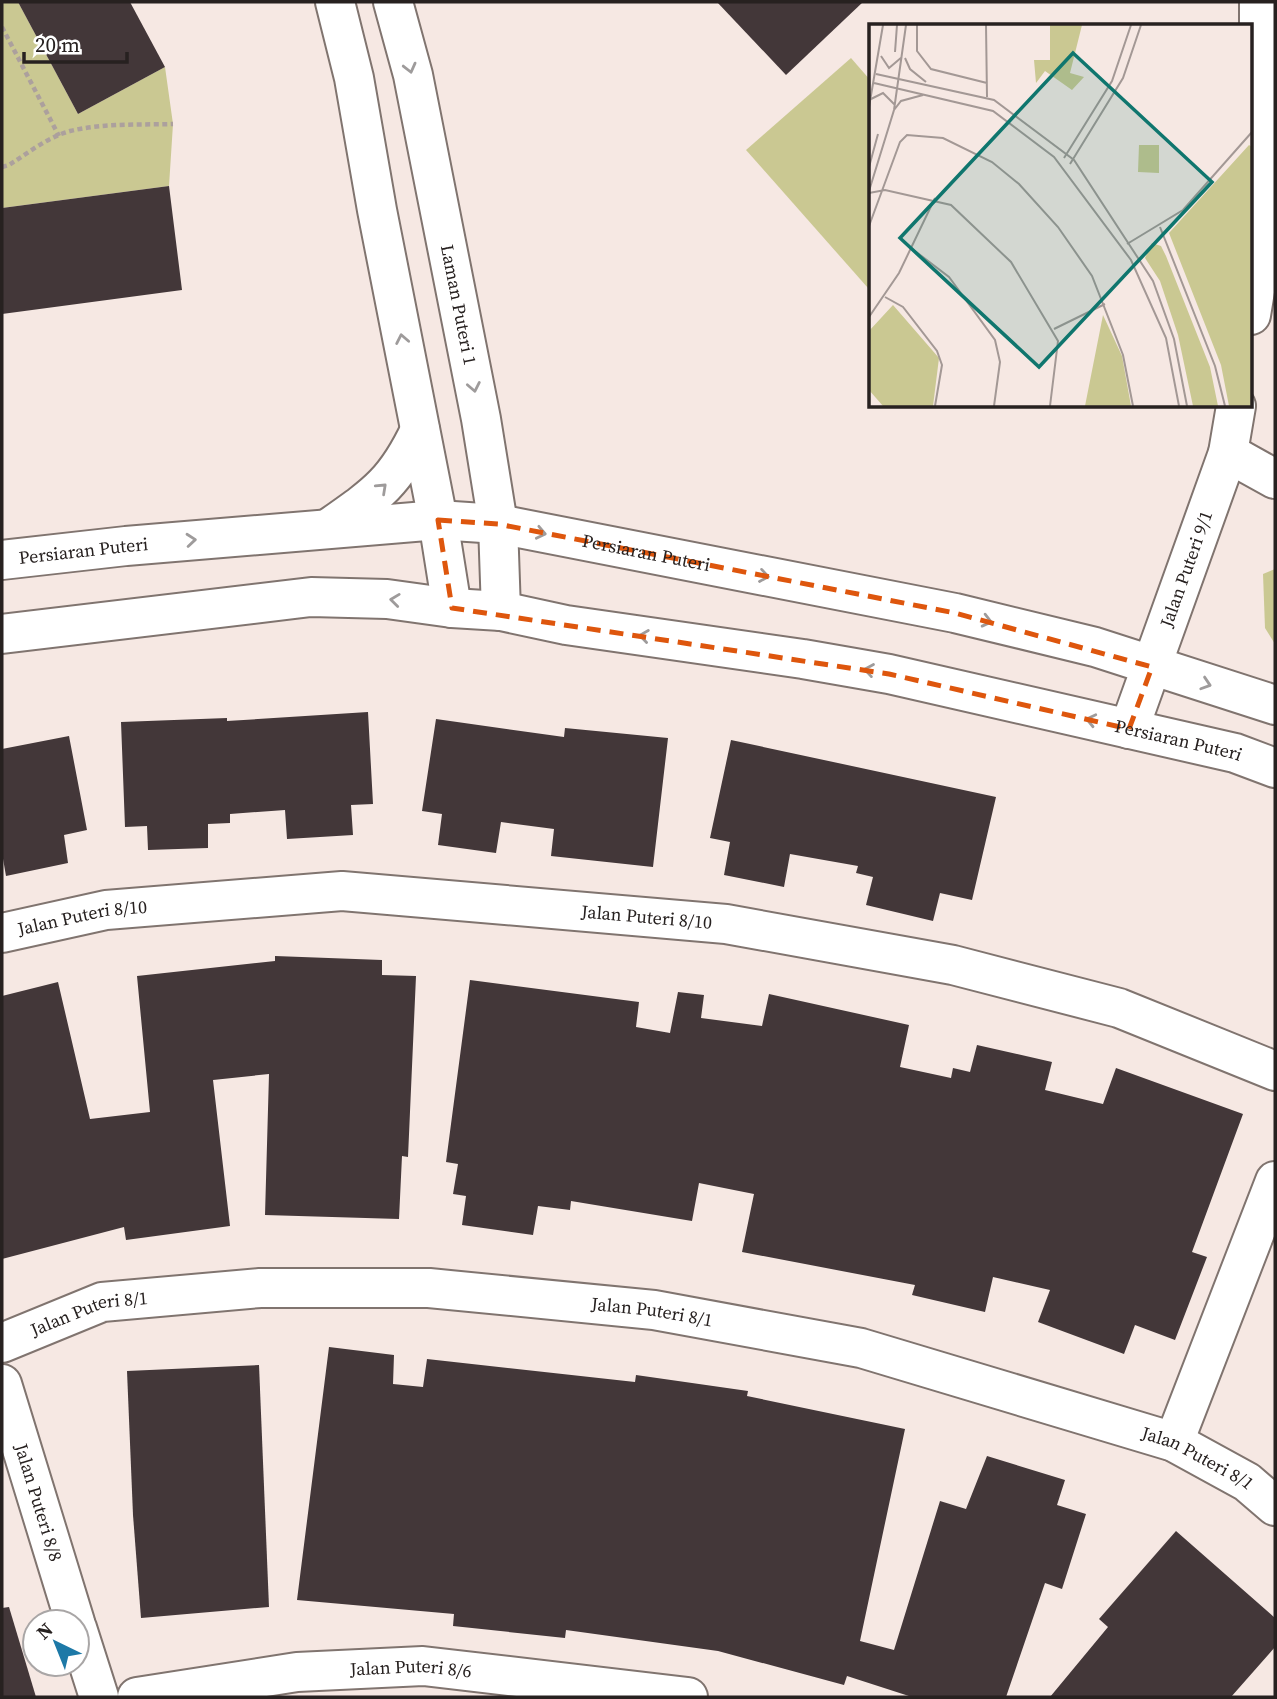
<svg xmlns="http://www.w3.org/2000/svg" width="1277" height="1699" viewBox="0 0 1277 1699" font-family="'Source Serif 4',serif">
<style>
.green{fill:#cac892}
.building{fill:#433739}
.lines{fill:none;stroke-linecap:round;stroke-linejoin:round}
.minor-casing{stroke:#80746f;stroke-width:42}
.major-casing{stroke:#80746f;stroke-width:42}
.path{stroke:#aca09d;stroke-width:4.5;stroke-dasharray:5 3.5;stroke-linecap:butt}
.minor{stroke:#fff;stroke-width:38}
.major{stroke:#fff;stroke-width:38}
.oneway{stroke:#9e9b9b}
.marked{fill:none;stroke:#de560d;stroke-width:5;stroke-dasharray:14 9;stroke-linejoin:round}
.labels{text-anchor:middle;stroke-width:7;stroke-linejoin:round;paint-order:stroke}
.street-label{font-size:18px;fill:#272120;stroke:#fff}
.inset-road{fill:none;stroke:#a39895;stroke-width:2}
.view{fill:#0f766e;fill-opacity:0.15;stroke:#0f766e;stroke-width:3.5}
.inset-edge{fill:none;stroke:#272120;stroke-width:3.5}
</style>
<rect width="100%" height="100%" fill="#f6e8e3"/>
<!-- green -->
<g class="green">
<polygon points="2,2 18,2 78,114 165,67 173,124 169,186 2,208"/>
<polygon points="851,58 871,81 871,286 868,288 746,150"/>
<polygon points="1275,569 1275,644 1265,628 1263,574"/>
</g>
<!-- building -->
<g class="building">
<polygon points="18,2 130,2 165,67 78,114"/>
<polygon points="717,2 863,2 786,75"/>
<polygon points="169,186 182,290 2,314 2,208"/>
<polygon points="368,712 373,804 351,805 353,835 287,839 285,810 230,814 230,823 208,824 208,848 148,850 147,826 125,827 121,722 227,718 227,721"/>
<polygon points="436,719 564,737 565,728 668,738 653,867 551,856 554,829 501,822 496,853 438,845 442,814 422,811"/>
<polygon points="69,736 87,830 64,835 68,863 6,876 2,853 2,749"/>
<polygon points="731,740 996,797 972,900 940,893 933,921 866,905 873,877 856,873 858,866 790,854 784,887 724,875 730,842 710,838"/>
<polygon points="275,956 382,960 382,975 416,976 408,1157 402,1156 399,1219 265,1215 269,1074 213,1080 230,1226 126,1240 124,1227 2,1259 2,996 58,982 90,1119 150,1112 137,976 275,961"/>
<polygon points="470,980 639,1002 636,1027 670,1033 678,992 704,995 701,1018 762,1026 769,994 909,1025 900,1067 951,1078 953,1068 970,1072 977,1045 1052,1062 1045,1090 1103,1104 1116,1068 1243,1114 1192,1252 1207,1257 1175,1340 1135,1325 1124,1354 1038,1322 1050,1290 993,1277 985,1312 912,1295 915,1285 742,1252 754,1194 699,1183 692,1221 571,1201 570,1210 538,1206 533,1235 462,1225 466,1196 453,1194 458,1164 446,1162"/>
<polygon points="329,1347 394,1355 393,1384 423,1387 427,1359 635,1382 636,1375 748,1391 747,1396 905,1429 860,1641 894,1650 940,1501 966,1509 987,1456 1065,1480 1057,1505 1086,1514 1062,1589 1045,1583 1006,1697 912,1697 847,1676 844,1685 718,1651 566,1630 565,1638 453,1626 454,1614 297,1600"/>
<polygon points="259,1365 269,1607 141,1618 133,1515 127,1371"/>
<polygon points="1176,1531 1275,1618 1275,1647 1231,1697 1050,1697 1108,1627 1099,1619"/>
<polygon points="9,1607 36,1697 2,1697 2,1608"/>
</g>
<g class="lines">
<defs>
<g id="minor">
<polyline points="1251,315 1259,267 1259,2"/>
<polyline points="1228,453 1275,479"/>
<path id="s1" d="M 1129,729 L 1228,453 L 1236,406"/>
<path id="s2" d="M 2,933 L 106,910 L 342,891 L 726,924 L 953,965 L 1119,1008 L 1275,1071"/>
<path id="s3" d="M 2,1343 L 102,1302 L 260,1288 L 429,1288 L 654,1310 L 861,1348 L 1174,1442 L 1247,1482 L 1275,1506"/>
<path id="s4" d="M 2,1384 L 75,1622"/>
<polyline points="1174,1442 1275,1181"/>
<polyline points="77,1628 99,1697"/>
<path id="s5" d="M 137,1697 L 297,1672 L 423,1666 L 688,1697"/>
</g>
<g id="major">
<polyline points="335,2 354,78 377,210 438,520 452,608"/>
<path id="s6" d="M 393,2 L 413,75 L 481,419 L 498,524 L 501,611"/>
<path d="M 329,528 C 376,495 395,483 420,430"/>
<path id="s7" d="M 2,560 L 126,546 L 438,520 L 498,524 L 955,613 L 1095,647 L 1275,705"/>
<path id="s8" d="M 2,634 L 311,597 L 387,599 L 452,608 L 501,611 L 566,625 L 803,659 L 889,674 L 1235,753 L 1275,768"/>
</g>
</defs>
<!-- minor casing -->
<use href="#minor" class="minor-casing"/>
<!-- major casing -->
<use href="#major" class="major-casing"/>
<!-- path -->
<g class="path">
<polyline points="2,27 59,136"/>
<path d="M 2,167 L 9,165 C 28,153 48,137 70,131 C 103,123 140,125 173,124"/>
</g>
<!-- minor -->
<use href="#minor" class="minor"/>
<!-- major -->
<use href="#major" class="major"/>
</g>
<!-- one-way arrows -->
<defs><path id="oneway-chevron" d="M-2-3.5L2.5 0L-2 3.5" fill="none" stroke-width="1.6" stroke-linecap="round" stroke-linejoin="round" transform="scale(1.75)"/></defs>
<g class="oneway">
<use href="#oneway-chevron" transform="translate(410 68) rotate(76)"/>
<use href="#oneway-chevron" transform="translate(402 339) rotate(-101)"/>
<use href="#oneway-chevron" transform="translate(474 387) rotate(79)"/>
<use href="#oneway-chevron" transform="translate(382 488) rotate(-43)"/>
<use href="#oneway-chevron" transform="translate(541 533) rotate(12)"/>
<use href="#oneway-chevron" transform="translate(191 540) rotate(-5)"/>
<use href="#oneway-chevron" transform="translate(764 576) rotate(10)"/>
<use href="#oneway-chevron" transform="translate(395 600) rotate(-173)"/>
<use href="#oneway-chevron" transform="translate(987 621) rotate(14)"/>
<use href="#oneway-chevron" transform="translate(644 636) rotate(-172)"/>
<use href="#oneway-chevron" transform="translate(869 670) rotate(-170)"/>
<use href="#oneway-chevron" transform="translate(1206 684) rotate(18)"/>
<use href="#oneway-chevron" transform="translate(1091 720) rotate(-167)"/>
</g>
<!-- marked area -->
<path class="marked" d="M 438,520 L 498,524 L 955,613 L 1152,667 L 1129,729 L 889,674 L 452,608 Z"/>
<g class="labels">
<!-- street labels -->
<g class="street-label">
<text dy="6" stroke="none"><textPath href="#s6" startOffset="310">Laman Puteri 1</textPath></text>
<text dy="6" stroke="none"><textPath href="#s7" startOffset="82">Persiaran Puteri</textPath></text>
<text dy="6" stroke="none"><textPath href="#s7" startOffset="649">Persiaran Puteri</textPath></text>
<text dy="6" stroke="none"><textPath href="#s1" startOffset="170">Jalan Puteri 9/1</textPath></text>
<text dy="6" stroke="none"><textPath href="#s8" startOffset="1192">Persiaran Puteri</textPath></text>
<text dy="6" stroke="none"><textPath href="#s2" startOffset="649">Jalan Puteri 8/10</textPath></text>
<text dy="6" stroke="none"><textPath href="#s2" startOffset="82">Jalan Puteri 8/10</textPath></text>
<text dy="6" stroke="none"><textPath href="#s3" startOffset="660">Jalan Puteri 8/1</textPath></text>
<text dy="6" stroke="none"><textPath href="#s3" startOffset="93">Jalan Puteri 8/1</textPath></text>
<text dy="6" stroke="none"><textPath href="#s3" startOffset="1227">Jalan Puteri 8/1</textPath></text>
<text dy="6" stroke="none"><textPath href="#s4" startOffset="124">Jalan Puteri 8/8</textPath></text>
<text dy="6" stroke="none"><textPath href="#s5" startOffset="276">Jalan Puteri 8/6</textPath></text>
</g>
</g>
<!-- overview -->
<g transform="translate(869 24)">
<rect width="383" height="383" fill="#f6e8e3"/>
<path d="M 181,1 L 213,1 L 201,49 L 215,53 L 203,66 L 176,47 L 167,59 L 165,36 L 181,36 ZM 270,121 L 290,121 L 290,149 L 269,148 ZM 380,121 L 383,123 L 383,382 L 360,382 L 352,341 L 300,209 ZM 283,219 L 292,222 L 297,232 L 341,343 L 349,382 L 324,382 L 309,311 L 291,257 L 276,234 ZM 24,281 L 70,334 L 64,382 L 14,382 L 0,366 L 0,307 ZM 234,291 L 253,332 L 262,382 L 216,382 Z" fill="#cac892"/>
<path class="inset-road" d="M 48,1 L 48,27 L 62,45 L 118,59M 117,1 L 118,73M 26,28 L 28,1M 12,32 L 20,44 L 33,33M 36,34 L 41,45 L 57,58M 7,50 L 125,76 L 205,136 L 284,257 L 305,315 L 318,382M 5,59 L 124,87 L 185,133 L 262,236 L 297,314 L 310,382M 2,75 L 14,69 L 26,81M 0,83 L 14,1M 25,86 L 32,77 L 54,71M 195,134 L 243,57 L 262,1M 201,140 L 254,54 L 272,1M 0,143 L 9,110M 0,167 L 25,86 L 37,1M 0,169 L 16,166 L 82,181 L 142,238 L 189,317 L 181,382M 0,202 L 31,118 L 38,111 L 74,114 L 123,138 L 150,160 L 189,203 L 223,252 L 254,331 L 264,382M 291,203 L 346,342 L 356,382M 258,220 L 314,186 L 383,108M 42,224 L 80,253 L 126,316 L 131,338 L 125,382M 16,273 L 34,283 L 68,327 L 73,341 L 66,382M 0,293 L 30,249 L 66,174M 185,305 L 236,280"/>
<path class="view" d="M 204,29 L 343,158 L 170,343 L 31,214 Z"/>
<rect width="383" height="383" class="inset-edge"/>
</g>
<!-- border -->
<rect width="1277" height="1699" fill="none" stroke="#272120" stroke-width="7"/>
<!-- north arrow -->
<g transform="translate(56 1643) rotate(317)"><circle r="33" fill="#ffffff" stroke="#a9a6a6" stroke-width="2"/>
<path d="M0-5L12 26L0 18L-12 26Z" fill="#1d79a7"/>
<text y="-10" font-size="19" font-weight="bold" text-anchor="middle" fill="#272120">N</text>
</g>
<!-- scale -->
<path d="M24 52v10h103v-10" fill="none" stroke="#272120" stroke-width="3.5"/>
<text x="35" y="52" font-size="21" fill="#272120" stroke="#ffffff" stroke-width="5" paint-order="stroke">20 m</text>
</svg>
